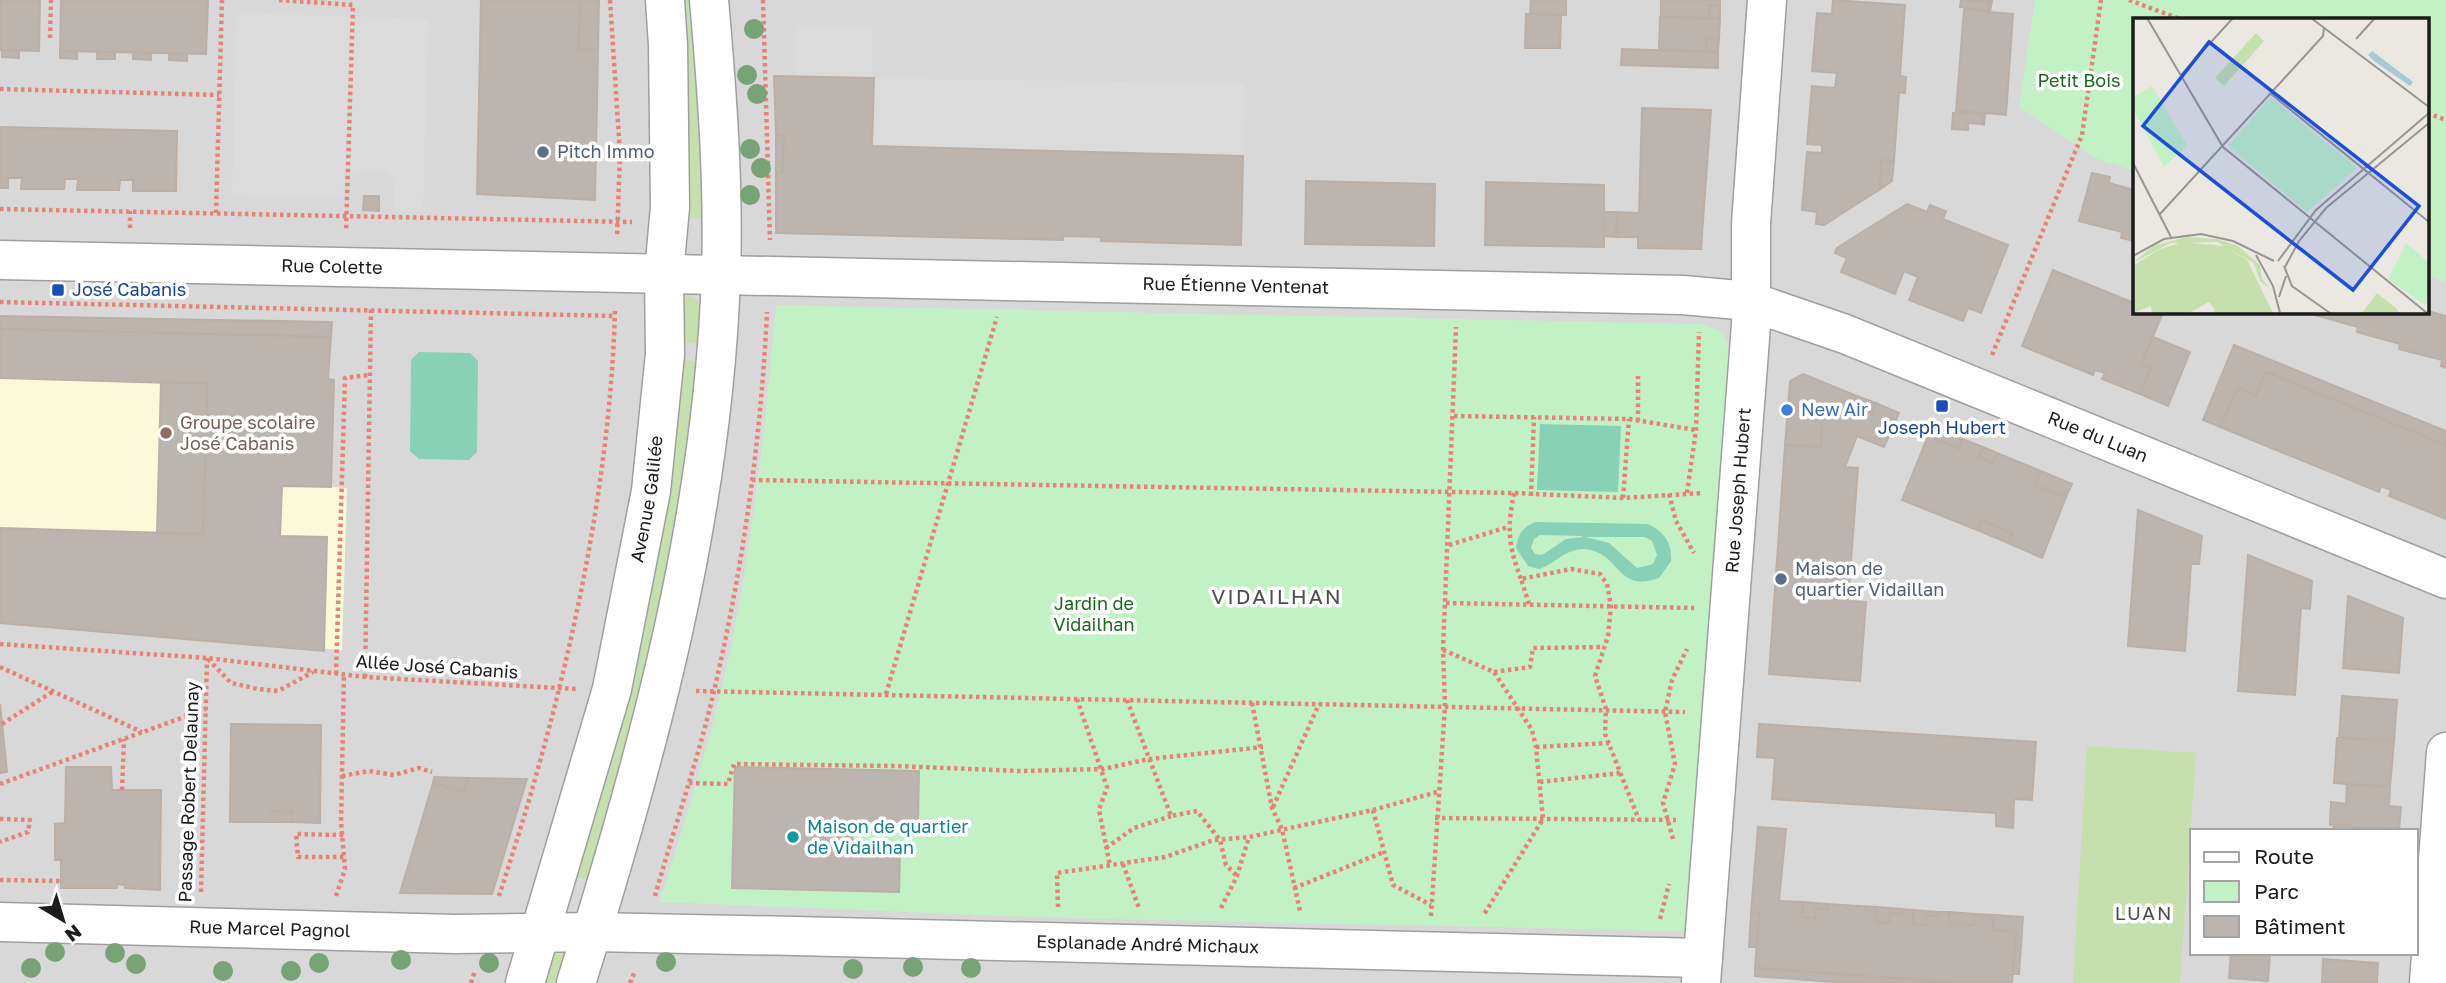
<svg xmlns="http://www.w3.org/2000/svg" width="2446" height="983" viewBox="0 0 2446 983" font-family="'Golos Text',sans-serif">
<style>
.residential{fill:#d9d8d8;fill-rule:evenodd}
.education{fill:#fafadb}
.grass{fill:#c6e0ad}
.park{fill:#c2f1c6}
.pitch{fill:#88d1b6;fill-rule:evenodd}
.parking{fill:#dbdbdb}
.building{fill:#bbb4af;stroke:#bbafa6;stroke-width:2}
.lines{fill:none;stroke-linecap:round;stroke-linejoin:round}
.minor-casing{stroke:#9f9f9f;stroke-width:41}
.path{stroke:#e78276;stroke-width:4.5;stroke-dasharray:3.5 3.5;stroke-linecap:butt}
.minor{stroke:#fff;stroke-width:38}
.tree{fill:#77a376}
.service-dot{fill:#5c6f8a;stroke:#fff;stroke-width:2.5}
.transit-dot{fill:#1a4fb4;stroke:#fff;stroke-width:2.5}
.shop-dot{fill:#3f7fe0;stroke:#fff;stroke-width:2.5}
.education-dot{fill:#8d6e63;stroke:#fff;stroke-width:2.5}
.culture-dot{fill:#0f9aa8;stroke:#fff;stroke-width:2.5}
.labels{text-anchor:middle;stroke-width:7;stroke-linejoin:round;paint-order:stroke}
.park-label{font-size:18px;fill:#186a1f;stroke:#fff}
.service-label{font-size:18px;fill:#4e5e75;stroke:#fff;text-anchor:start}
.street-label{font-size:18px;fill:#1b1b1b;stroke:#fff}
.transit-label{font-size:18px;fill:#164399;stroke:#fff;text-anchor:start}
.shop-label{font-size:18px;fill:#366cbe;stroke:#fff;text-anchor:start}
.education-label{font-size:18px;fill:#785e54;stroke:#fff;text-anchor:start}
.culture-label{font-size:18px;fill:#0d838f;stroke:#fff;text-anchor:start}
.neighbourhood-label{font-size:19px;letter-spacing:2px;fill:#4e4e4e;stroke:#fff}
.quarter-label{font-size:21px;letter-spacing:2px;fill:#4e4e4e;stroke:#fff}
.inset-road{fill:none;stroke:#989692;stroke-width:2}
.view{fill:#1d4ed8;fill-opacity:0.15;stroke:#1d4ed8;stroke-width:3.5}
.inset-edge{fill:none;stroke:#1b1b1b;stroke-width:3.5}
</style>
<rect width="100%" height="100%" fill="#ebe8e1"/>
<!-- residential -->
<path class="residential" d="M 0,0 L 2446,0 L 2446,983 L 0,983 ZM 2134,19 L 2427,19 L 2427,312 L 2134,312 ZM 2192,831 L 2416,831 L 2416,953 L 2192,953 Z"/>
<!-- education -->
<polygon class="education" points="0,316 332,322 328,379 334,380 331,487 347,488 342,650 0,623"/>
<!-- grass -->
<g class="grass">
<polygon points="675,0 701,0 708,219 681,217"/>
<polygon points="689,296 700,301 702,343 674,342 682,299"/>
<polygon points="673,360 701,361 678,546 595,878 567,878"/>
<polygon points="2087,746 2196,753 2180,983 2073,983"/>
<polygon points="551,952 567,957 565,983 535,983"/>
</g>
<!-- park -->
<g class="park">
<polygon points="2035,0 2446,0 2446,282 2427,276 2427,19 2134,19 2134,171 2096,158 2019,107"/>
<path d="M 776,305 L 1701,324 L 1722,332 L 1731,349 L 1685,931 L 1058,918 L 660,902 C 686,816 714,730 732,642 C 754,530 766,418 776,305 Z"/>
</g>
<!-- pitch -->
<g class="pitch">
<polygon points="419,352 470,353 478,361 477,452 469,460 419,459 410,451 411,360"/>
<polygon points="1540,424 1621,426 1618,492 1537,490"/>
<path d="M 1535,522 L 1648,524 C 1664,532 1672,542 1671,561 L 1659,578 C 1615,594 1620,550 1583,549 C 1565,549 1555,564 1539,569 L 1528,566 L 1516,548 C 1518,534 1522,528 1535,522 ZM 1540,535 L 1582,536 L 1582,537 L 1566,539 L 1542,555 L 1535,554 L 1531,548 L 1534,539 ZM 1586,537 L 1645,537 L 1652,541 L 1657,555 L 1653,564 L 1637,568 L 1609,543 Z"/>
</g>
<!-- parking -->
<g class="parking">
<polygon points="237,13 428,19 423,211 393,211 394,183 392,176 385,171 344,172 343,198 232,195"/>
<polygon points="796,26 873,27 872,78 796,77"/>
<polygon points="874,78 1244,84 1243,156 872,146"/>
</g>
<!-- building -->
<g class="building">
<polygon points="0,0 40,0 39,51 0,50"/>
<polygon points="61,0 208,0 206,54 60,51"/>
<polygon points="481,0 580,0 579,50 598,49 595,200 477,194"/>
<polygon points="580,0 599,0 598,49 579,50"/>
<polygon points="1531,0 1566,0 1566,15 1530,14"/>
<polygon points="1661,0 1720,0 1720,6 1710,5 1709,18 1661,17"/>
<polygon points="1833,0 1905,5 1900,76 1906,77 1905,93 1899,92 1894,161 1882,160 1879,190 1824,225 1816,224 1817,212 1802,210 1807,152 1822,153 1822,145 1807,144 1812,86 1835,88 1837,73 1812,71 1817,13 1832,14"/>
<polygon points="1961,0 1989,1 1988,12 1960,7"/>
<polygon points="1989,1 1992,1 1990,12 2013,14 2006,115 1985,113 1984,125 1981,124 1982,113 1956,111 1964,10 1969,8 1988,12"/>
<polygon points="1710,5 1720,6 1720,19 1709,18"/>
<polygon points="1526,14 1561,15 1560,48 1525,48"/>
<polygon points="1660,17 1720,19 1719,38 1706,38 1706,52 1659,50"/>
<polygon points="1706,38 1719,38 1718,52 1706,52"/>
<polygon points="1622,49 1718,52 1718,68 1621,65"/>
<polygon points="2,50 19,51 19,58 2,57"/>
<polygon points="60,51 77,52 77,59 60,58"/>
<rect x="97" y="52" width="18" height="7"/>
<polygon points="133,52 151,53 151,60 133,59"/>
<polygon points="169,54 187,54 187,61 169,60"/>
<polygon points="774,76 874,78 872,146 1243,156 1241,245 1101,241 1101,237 1063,236 1063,240 776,233 776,173 782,173 784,135 776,135"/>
<polygon points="1642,108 1711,110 1701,249 1638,248 1638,237 1616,237 1617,212 1639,213"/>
<polygon points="1971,112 1982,113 1981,124 1968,123 1968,130 1952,129 1953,113"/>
<polygon points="0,127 177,131 176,191 133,191 133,180 120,180 119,190 77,190 78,179 65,179 64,189 21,189 22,178 8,178 8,188 0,188"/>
<polygon points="776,135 784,135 782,173 776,173"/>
<polygon points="1882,160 1894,161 1892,181 1879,190"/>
<polygon points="2092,173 2110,177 2109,183 2134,190 2134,241 2121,238 2122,232 2079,221"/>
<polygon points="1306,181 1435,184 1434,246 1305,244"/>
<polygon points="1486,182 1604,185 1604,247 1485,245"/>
<polygon points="364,196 379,196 379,211 363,210"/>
<polygon points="1907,204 1927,212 1930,205 1946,211 1943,219 2008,245 1981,313 1968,308 1963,321 1909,300 1918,277 1904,271 1895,294 1841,272 1847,258 1835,253 1837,248"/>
<polygon points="1604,212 1617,212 1616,237 1604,236"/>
<polygon points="2053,270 2134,303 2134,312 2162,315 2141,364 2151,368 2140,394 2102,379 2105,373 2095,370 2093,375 2022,346"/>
<polygon points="2427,305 2430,306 2428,311 2446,316 2446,368 2441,366 2442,360 2399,349 2400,344 2357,332 2358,327 2315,315 2316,312 2427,312"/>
<polygon points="0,316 332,322 331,337 0,329"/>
<polygon points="0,329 331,337 328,379 334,380 331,487 282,486 280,536 327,537 324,651 0,623 0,528 203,534 207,384 0,378"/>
<polygon points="2153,337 2190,352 2168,406 2140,394 2151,368 2141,364"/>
<polygon points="2234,345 2446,431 2446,445 2266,372 2256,396 2238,388 2220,427 2203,420"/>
<polygon points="2266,372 2446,445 2446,519 2389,496 2391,490 2381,486 2379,492 2220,427 2238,388 2256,396"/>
<polygon points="1803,374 1857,396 1853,406 1872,413 1876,403 1899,413 1884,447 1857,436 1845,467 1858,468 1848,601 1866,602 1860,681 1769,674 1785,445 1821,447 1822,422 1788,408 1790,381"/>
<polygon points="161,382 207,384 203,534 157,533"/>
<polygon points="1857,396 1876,403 1872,413 1853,406"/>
<polygon points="1788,408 1822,422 1821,447 1785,445"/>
<polygon points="1932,426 1963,439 1959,449 1928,436"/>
<polygon points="1928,436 1959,449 1963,439 1983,447 1979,457 1993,463 1997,453 2041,471 2035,485 2066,497 2042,558 2008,543 2012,533 1981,520 1977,530 1902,500"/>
<polygon points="1983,447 1997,453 1993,463 1979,457"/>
<polygon points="2041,471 2072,484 2066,497 2035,485"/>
<polygon points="2138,510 2202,536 2199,564 2191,564 2185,651 2128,646"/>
<polygon points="1981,520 2012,533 2008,543 1977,530"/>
<polygon points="2248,555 2312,581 2310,609 2301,608 2295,695 2238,691"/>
<polygon points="2348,596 2403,618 2399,673 2343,668"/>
<polygon points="2342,696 2397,700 2394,741 2339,738"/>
<polygon points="0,704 7,772 0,773"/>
<polygon points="231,724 321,725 320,823 292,822 292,812 272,811 272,822 230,822"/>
<polygon points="1759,724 2036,742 2032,800 2014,799 2013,828 1996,826 1996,813 1772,799 1775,758 1757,757"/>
<polygon points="2337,738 2394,741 2390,787 2334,783"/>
<polygon points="66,767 111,767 112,790 161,790 160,890 125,888 125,885 117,884 117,888 61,888 61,860 55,860 55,824 65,823"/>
<polygon points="735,767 919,771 918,822 853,821 852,853 900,854 899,892 732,888"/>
<polygon points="434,777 468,778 464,792 433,783"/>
<polygon points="468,778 527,779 492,894 400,893 433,783 464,792"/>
<polygon points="2347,784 2390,787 2389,806 2401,807 2399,830 2330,825 2331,802 2346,804"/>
<polygon points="272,811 292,812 292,822 272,822"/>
<polygon points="2334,825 2388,830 2388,831 2333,831"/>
<polygon points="1758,827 1786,829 1779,901 1803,902 1802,917 1815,918 1816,908 1828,909 1827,904 1876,907 1876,922 1889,923 1890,913 1902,914 1902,909 1914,910 1913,924 1926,925 1926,915 1938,916 1938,912 1949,912 1949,923 1974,925 1975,914 1994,915 1993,930 2016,932 2012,983 1961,983 1755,968 1759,913 1751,913"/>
<polygon points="1803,902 1827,904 1828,909 1816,908 1815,918 1802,917"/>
<polygon points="1876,907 1902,909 1902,914 1890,913 1889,923 1876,922"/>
<polygon points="1914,910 1938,912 1938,916 1926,915 1926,925 1913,924"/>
<polygon points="1949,912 1975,914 1974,925 1949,923"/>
<polygon points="1751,913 1759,913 1757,947 1749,947"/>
<polygon points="1994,915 2023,917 2019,974 2013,974 2016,932 1993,930"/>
<polygon points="2231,953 2270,953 2268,981 2229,978"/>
<polygon points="2323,959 2378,963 2377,983 2322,983"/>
<polygon points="1755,968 1961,983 1847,983 1755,976"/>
</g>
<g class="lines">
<defs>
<g id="minor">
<path id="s1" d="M 0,260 L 1683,295 L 1749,301 L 1845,334 L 2446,579"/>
<path id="s2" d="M 0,922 L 455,934 L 592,932 L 795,936 L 1703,958"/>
<path id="s3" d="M 525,983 L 612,689 L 651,491 L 665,354 L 664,273 L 670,207 L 668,45 L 665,0"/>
<path d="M 576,983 C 648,754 713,517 721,275 C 724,184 717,91 709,0"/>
<path id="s4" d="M 1701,983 L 1751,325 L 1751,224 L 1767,0"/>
<polyline points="2429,983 2446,752"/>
</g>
</defs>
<!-- minor casing -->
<use href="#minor" class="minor-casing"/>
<!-- path -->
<g class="path">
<polyline points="279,0 353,5 346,231"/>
<polyline points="610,0 620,154 617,237"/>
<polyline points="763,0 770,240"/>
<polyline points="2129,0 2180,19"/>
<polyline points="50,38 51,0"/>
<polyline points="0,89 219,95"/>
<polyline points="2427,113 2446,120"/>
<polyline points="0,209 632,222"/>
<polyline points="216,213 222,0"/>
<polyline points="130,228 130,211"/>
<polyline points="0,302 615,316"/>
<polyline points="1992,355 2082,135 2101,0"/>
<polyline points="1454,416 1629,419 1696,430"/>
<polyline points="1638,421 1638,376"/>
<polyline points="752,480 1514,493 1623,498 1703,493"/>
<path d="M 1514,493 C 1507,528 1508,545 1521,579"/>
<polyline points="1687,493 1696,430 1699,332"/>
<polyline points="1669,494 1676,521 1694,553"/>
<polyline points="1531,496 1534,417"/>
<polyline points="1623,498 1629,419"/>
<polyline points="1449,545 1508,527"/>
<polyline points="1446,603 1694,608"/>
<polyline points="1529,604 1521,579 1571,569 1600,574 1607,584 1611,606 1608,636 1595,676 1606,709 1605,734 1639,820"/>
<polyline points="0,644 207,658 365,677 576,689"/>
<polyline points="1443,650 1494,672 1532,730 1536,747 1543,819 1483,916"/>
<polyline points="208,659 231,683 258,689 278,691 313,672"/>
<polyline points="0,667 142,732"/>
<polyline points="1494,672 1530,667 1533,648 1604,647"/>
<polyline points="336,674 345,378 369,375"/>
<polyline points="365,677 371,309"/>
<polyline points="696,691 1685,712"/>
<polyline points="886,694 997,317"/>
<polyline points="1077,699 1107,787 1099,810 1110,866"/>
<polyline points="1127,700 1171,816 1197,811 1220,840 1226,865 1237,876"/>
<polyline points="1252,703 1272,808 1282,829 1300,911"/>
<polyline points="2,724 52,692"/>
<polyline points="1536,747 1609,743"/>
<polyline points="342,776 369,771 394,775 419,768 432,772"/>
<polyline points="1540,782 1620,773"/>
<polyline points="689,783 728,784 734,764 896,766 1020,771 1103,769 1149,759 1263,747"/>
<polyline points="0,784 206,709"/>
<polyline points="122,790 124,739"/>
<polyline points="1273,807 1319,704"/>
<polyline points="1373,810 1393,885 1431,905"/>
<polyline points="1435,818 1676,820"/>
<polyline points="0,819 30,820 28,832 0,842"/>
<polyline points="343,835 296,834 298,857 345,857"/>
<polyline points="1673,839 1663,803 1675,764 1665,712 1672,680 1687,649"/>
<polyline points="1106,848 1134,828 1171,816"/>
<polyline points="1123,864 1139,908"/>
<polyline points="0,880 61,881"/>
<polyline points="1294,888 1384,852"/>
<polyline points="201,892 207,658"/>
<polyline points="336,896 345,869 341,822 344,674"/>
<path d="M 499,896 C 560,711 610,503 615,309"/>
<path d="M 655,896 C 674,828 698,760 714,691 C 743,567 761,439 767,312"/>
<polyline points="1058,907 1057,873 1165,857 1214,840 1249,837 1373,810 1437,792"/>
<polyline points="1221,908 1237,876 1249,837"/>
<polyline points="1431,916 1445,706 1443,650 1456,327"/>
<polyline points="1660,919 1669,884"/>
<polyline points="471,983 475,971"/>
<polyline points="630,983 635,971"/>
</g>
<!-- minor -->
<use href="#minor" class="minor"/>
</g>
<!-- trees -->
<g class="tree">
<circle cx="754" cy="29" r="10"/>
<circle cx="747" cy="75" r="10"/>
<circle cx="757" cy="94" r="10"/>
<circle cx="750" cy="149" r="10"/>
<circle cx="761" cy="168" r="10"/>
<circle cx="750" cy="195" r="10"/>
<circle cx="55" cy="952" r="10"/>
<circle cx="115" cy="953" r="10"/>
<circle cx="401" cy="960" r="10"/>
<circle cx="666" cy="962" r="10"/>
<circle cx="319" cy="963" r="10"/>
<circle cx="489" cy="963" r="10"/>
<circle cx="136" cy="964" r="10"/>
<circle cx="913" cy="967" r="10"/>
<circle cx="31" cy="968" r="10"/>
<circle cx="971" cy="968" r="10"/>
<circle cx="853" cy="969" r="10"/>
<circle cx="223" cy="971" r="10"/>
<circle cx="291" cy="971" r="10"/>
</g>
<!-- markers -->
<g class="service-dot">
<circle cx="543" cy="152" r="7"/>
<circle cx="1781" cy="579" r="7"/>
</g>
<g class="transit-dot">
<rect x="51" y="283" width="14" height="14" rx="3.5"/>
<rect x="1935" y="399" width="14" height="14" rx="3.5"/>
</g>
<circle class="shop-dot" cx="1787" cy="410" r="7"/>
<circle class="education-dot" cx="166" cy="433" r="7"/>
<circle class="culture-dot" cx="793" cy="837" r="7"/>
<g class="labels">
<!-- park labels -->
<g class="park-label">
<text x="2079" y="87">Petit Bois</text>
<text x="1094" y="610">Jardin de<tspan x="1094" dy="21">Vidailhan</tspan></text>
</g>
<!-- service labels -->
<g class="service-label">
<text x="557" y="158">Pitch Immo</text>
<text x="1795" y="575">Maison de<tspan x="1795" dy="21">quartier Vidaillan</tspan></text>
</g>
<!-- street labels -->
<g class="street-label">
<text dy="6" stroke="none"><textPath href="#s1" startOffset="332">Rue Colette</textPath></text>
<text dy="6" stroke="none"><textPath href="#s1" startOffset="1236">Rue Étienne Ventenat</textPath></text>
<text dy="6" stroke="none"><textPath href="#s1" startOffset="2124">Rue du Luan</textPath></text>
<text dy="6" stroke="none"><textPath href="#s4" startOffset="494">Rue Joseph Hubert</textPath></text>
<text dy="6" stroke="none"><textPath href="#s3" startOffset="500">Avenue Galilée</textPath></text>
<text transform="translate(437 667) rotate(4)" y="6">Allée José Cabanis</text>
<text transform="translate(189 792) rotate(-88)" y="6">Passage Robert Delaunay</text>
<text dy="6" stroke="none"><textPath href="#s2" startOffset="270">Rue Marcel Pagnol</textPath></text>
<text dy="6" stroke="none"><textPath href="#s2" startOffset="1148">Esplanade André Michaux</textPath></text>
</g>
<!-- transit labels -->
<g class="transit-label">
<text x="72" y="296">José Cabanis</text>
<text x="1942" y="434" text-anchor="middle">Joseph Hubert</text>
</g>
<!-- shop labels -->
<g class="shop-label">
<text x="1801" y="416">New Air</text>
</g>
<!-- education labels -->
<g class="education-label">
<text x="180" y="429">Groupe scolaire<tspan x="180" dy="21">José Cabanis</tspan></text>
</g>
<!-- culture labels -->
<g class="culture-label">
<text x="807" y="833">Maison de quartier<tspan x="807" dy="21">de Vidailhan</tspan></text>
</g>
<!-- neighbourhood labels -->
<g class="neighbourhood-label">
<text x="2144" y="920">LUAN</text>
</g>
<!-- quarter labels -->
<g class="quarter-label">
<text x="1277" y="604">VIDAILHAN</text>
</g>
</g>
<!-- overview -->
<g transform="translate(2133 18)">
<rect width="296" height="296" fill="#ebe8e1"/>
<path d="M 123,15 L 131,23 L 91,68 L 82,60 ZM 54,219 L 84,221 L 105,228 L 127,247 L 129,261 L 139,273 L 127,263 L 121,245 L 84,224 L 37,225 L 0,245 L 20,228 ZM 50,224 L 91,228 L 114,242 L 140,295 L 79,295 L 82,292 L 76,284 L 56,295 L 19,295 L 18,288 L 0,295 L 0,248 L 25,232 ZM 244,275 L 264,291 L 266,295 L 229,295 Z" fill="#c6e0ad"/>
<path d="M 19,68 L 54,127 L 31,149 L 0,91 L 0,79 ZM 138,79 L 224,150 L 174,194 L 95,128 ZM 273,225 L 296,245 L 293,288 L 255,261 Z" fill="#c2f1c6"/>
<path d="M 239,33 L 280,64 L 277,68 L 241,43 L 235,37 Z" fill="#a7c9d4"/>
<path class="inset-road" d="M 14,0 L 90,129 L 294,295M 178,0 L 296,89M 223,21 L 242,0M 48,57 L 100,0M 138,76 L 296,204M 0,145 L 38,219M 27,196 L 190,18 L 191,10M 123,237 L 140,268 L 147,295M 0,238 L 31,221 L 68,216 L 100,223 L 141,243M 145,243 L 183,192 L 296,95M 151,248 L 159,268 L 197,295M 152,249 L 166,223 L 193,190 L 296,105M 146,279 L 153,258"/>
<path class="view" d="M 76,24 L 286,188 L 220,272 L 10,108 Z"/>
<rect width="296" height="296" class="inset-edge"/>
</g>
<!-- legend -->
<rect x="2190" y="829" width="228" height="126" fill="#ffffff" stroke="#a4a4a4" stroke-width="2"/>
<rect x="2204" y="852" width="35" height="10" fill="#ffffff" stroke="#a4a4a4" stroke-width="2"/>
<text x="2254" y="864" font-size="21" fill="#1b1b1b">Route</text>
<rect x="2204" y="881" width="35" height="21" fill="#c2f1c6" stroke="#a4a4a4" stroke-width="2"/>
<text x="2254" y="899" font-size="21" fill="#1b1b1b">Parc</text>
<rect x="2204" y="916" width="35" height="21" fill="#bbb4af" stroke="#a4a4a4" stroke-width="2"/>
<text x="2254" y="934" font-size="21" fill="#1b1b1b">Bâtiment</text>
<!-- north arrow -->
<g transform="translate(63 920) rotate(142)" stroke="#ffffff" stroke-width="5" paint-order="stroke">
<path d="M0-5L12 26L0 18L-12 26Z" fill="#1b1b1b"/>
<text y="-10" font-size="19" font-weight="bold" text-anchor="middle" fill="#1b1b1b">N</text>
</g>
</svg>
